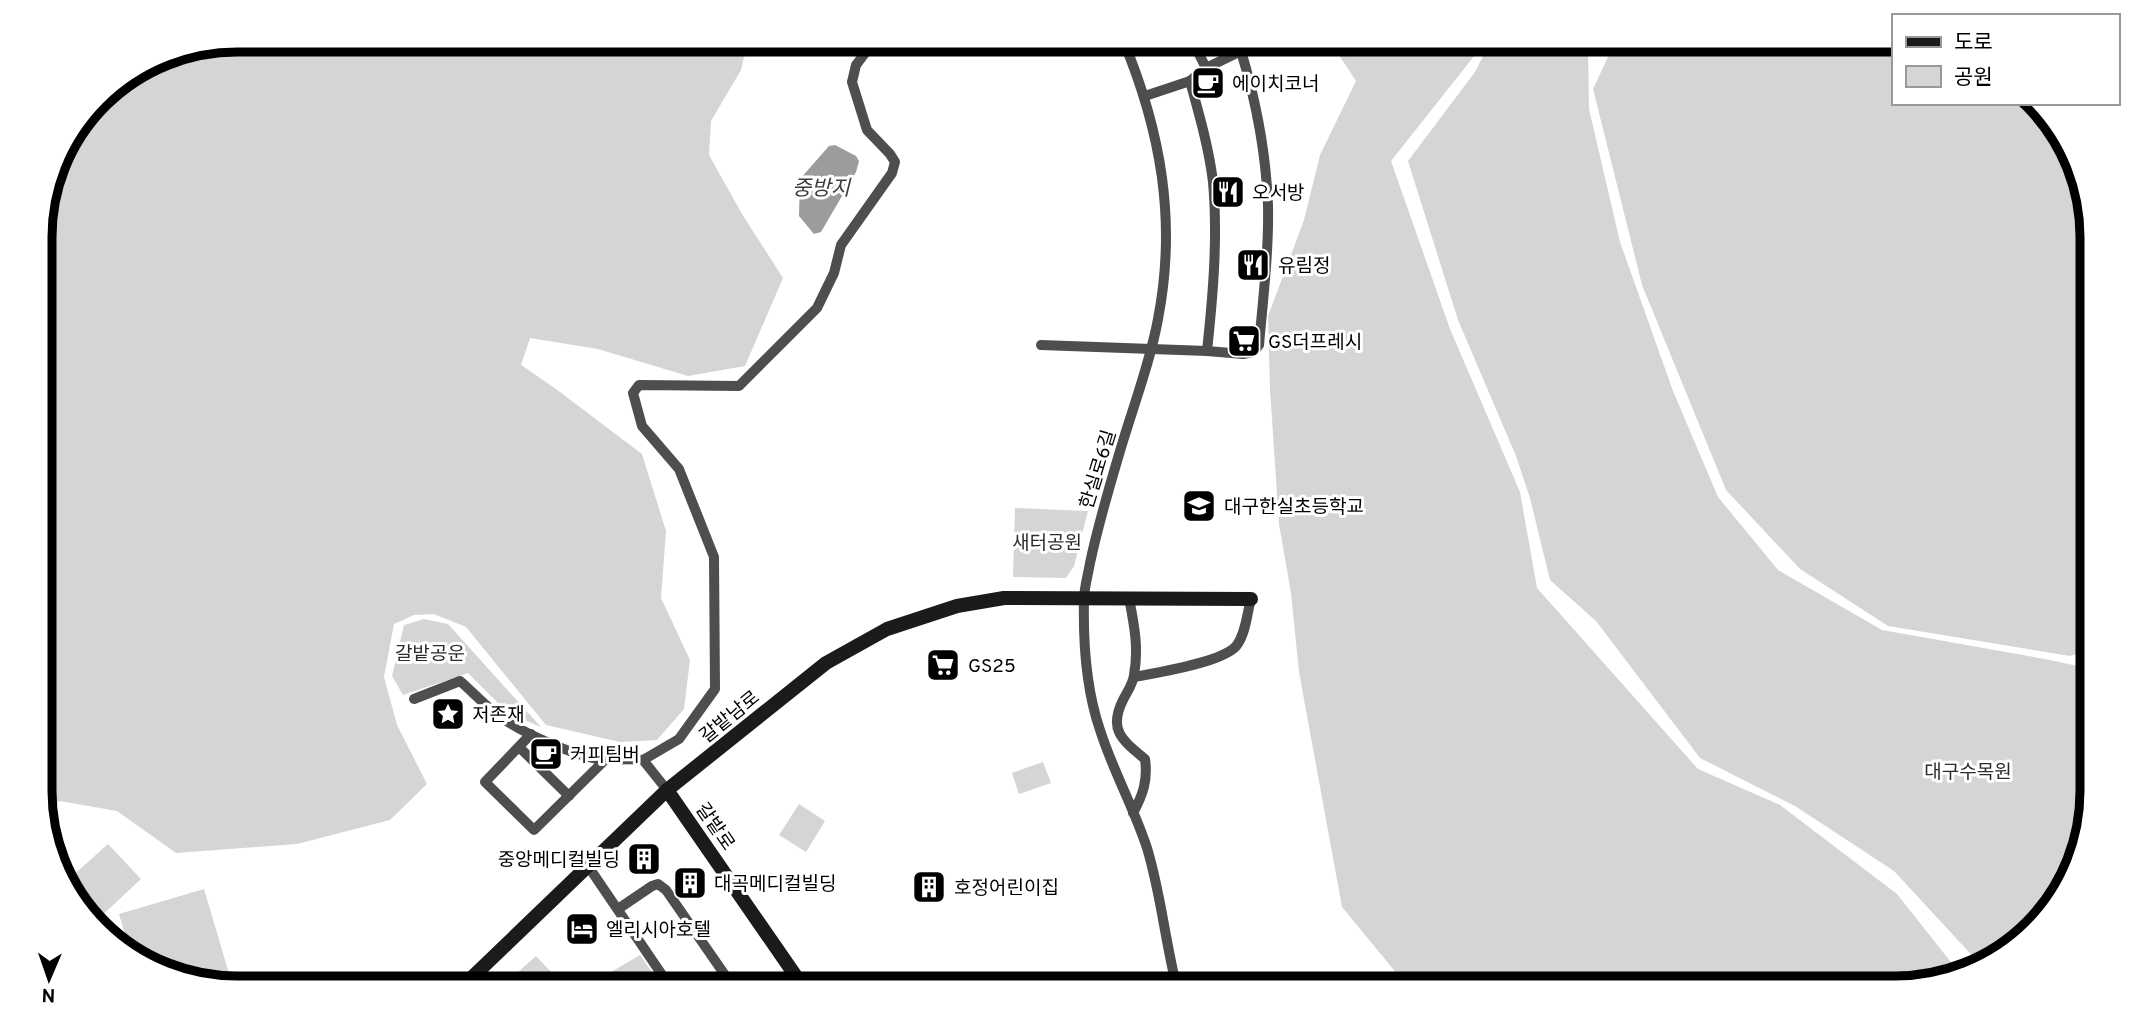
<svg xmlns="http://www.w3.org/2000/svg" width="2133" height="1028" viewBox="0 0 2133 1028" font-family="Overpass,'Noto Sans KR',sans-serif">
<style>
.green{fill:#d5d5d5}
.water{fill:#9c9c9c}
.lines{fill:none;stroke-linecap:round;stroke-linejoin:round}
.street{stroke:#4e4e4e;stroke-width:10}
.secondary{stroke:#1b1b1b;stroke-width:14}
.labels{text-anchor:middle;stroke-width:6;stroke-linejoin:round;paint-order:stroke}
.poi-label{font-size:19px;fill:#000;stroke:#fff;text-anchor:start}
.street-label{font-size:19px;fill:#000;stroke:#fff}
.park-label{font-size:19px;fill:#2c2c2c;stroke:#fff}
.water-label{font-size:21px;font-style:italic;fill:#3d3d3d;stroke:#fff}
.rim{fill:none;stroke:#000;stroke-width:9}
</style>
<rect width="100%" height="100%" fill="#fff"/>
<!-- green -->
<g class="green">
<polygon points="237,40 748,40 741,70 711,121 709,155 742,214 783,278 745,366 688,376 598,349 530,338 521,365 556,389 642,454 666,531 661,598 690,660 684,709 657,740 620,742 546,725 466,627 434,614 414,615 394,624 384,677 397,725 427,784 390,820 297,844 176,853 117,811 60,801 42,807 41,224 61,150 107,89 162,55"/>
<polygon points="1329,40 1483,40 1475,55 1391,161 1450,329 1520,492 1537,588 1698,769 1780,805 1897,894 1958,971 1908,987 1412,987 1398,975 1342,907 1299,672 1291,593 1279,524 1270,389 1268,316 1304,220 1320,155 1356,81"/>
<polygon points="1491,40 1592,40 1588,48 1589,109 1620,242 1673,391 1718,497 1778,570 1882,630 2045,659 2092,669 2093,791 2078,867 2006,954 1979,963 1894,871 1795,806 1700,758 1596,621 1550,580 1530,498 1516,456 1458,320 1408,161 1475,72"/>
<polygon points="1616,40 1893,40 1893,103 2034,103 2052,118 2091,212 2092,649 2070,656 1888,626 1800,569 1726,490 1642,285 1593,89"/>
<polygon points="1015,508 1088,511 1074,566 1066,578 1013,577"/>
<polygon points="424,619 448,624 541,727 508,713 468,673 403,695 392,676 404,625"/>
<polygon points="1043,762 1051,783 1019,794 1012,773"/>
<polygon points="799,804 825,821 806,852 779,835"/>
<polygon points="108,844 141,879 95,922 81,911 68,880"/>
<polygon points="204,889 233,987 161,973 129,948 119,914"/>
<polygon points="640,955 663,988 500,988 536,956 553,974 606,975"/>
</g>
<!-- water -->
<polygon class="water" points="835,145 856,156 859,161 856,172 821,232 814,234 799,216 800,179 829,146"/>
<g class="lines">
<!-- street -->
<g class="street">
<path d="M 1123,40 C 1161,131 1177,221 1158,319 C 1150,363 1133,407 1120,451 C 1109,488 1098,525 1090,563 C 1088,575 1084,588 1084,600 C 1083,643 1086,689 1100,730 C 1113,771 1134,808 1147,848 C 1161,894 1165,941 1177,988"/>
<polyline points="1192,40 1206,68"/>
<polyline points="1127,50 1137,40"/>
<path d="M 1190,81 C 1199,114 1209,148 1213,182 C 1218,238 1213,295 1207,351"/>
<path d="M 1041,345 L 1207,351 L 1243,354 L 1253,352 L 1259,345 C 1263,299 1269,251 1268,205 C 1266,153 1256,101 1241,51 L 1206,68 L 1190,81 L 1145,96"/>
<path d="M 1129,598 C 1134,624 1139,648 1134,675 C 1133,684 1127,692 1123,700 C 1108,730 1122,740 1145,759 C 1148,780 1143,795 1133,813"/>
<path d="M 1134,677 C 1156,673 1225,662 1237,645 C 1246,633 1247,613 1251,599"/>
<path d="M 414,699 L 460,681 C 474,693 486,707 501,717 C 522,733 579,758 605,760 C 618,760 630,758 643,760 L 667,790"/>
<polyline points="531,734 485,782 534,830 605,760"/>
<polyline points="519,747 569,796"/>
<polyline points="643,760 679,739 715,689 714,557 679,469 642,426 633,393 639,385 739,386 817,308 834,273 841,245 892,173 895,162 890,154 867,130 852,82 856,65 875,40"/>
<polyline points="588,866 671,988"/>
<polyline points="618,909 652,886 658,884 666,890 734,988"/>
</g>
<!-- secondary -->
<g class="secondary">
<polyline points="667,790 804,988"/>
<polyline points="461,988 667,790 826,663 887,629 957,606 1004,598 1251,599"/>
</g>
</g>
<!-- icons -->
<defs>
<symbol id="cafe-square" viewBox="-11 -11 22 22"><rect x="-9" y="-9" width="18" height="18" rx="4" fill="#000" stroke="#fff"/><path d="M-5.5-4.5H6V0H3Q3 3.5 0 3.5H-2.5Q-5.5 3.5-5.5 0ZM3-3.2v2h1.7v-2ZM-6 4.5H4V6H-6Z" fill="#fff"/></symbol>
<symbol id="restaurant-square" viewBox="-11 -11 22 22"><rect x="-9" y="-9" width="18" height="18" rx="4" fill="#000" stroke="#fff"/><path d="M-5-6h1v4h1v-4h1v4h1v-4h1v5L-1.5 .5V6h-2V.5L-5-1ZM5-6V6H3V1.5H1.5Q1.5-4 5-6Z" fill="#fff"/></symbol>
<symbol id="supermarket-square" viewBox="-11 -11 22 22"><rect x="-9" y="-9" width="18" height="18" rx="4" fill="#000" stroke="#fff"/><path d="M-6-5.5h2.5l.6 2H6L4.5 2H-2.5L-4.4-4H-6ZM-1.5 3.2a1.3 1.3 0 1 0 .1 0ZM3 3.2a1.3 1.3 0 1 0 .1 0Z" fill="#fff"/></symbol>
<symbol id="school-square" viewBox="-11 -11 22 22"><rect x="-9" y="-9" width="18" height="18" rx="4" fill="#000" stroke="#fff"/><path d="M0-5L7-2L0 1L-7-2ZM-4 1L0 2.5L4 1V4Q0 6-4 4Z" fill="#fff"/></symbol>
<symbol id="sight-square" viewBox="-11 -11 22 22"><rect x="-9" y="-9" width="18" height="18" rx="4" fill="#000" stroke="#fff"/><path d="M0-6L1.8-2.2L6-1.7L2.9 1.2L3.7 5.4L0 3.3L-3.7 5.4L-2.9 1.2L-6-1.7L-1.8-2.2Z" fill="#fff"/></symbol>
<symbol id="building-square" viewBox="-11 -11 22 22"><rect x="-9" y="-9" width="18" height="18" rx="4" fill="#000" stroke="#fff"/><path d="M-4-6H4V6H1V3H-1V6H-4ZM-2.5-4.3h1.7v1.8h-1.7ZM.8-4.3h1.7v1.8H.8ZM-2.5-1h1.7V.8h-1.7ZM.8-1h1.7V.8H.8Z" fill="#fff"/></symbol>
<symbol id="hotel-square" viewBox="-11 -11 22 22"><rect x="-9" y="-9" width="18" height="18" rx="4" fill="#000" stroke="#fff"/><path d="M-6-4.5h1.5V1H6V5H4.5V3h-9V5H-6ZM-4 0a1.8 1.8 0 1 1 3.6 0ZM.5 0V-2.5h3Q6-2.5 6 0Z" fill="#fff"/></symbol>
</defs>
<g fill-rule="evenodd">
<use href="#cafe-square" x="1189" y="64" width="38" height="38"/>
<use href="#restaurant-square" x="1209" y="173" width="38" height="38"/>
<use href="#restaurant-square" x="1234" y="246" width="38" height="38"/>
<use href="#supermarket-square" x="1225" y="322" width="38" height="38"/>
<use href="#school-square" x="1180" y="487" width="38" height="38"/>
<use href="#supermarket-square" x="924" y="646" width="38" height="38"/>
<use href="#sight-square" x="429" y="695" width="38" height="38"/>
<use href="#cafe-square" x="527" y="735" width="38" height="38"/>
<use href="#building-square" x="625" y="840" width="38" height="38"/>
<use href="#building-square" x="671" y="864" width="38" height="38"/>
<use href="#building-square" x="910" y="868" width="38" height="38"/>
<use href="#hotel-square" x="563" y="910" width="38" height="38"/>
</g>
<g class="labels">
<!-- poi labels -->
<g class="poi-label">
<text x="1232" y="90">에이치코너</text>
<text x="1252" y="199">오서방</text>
<text x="1278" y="272">유림정</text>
<text x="1268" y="348">GS더프레시</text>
<text x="1224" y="513">대구한실초등학교</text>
<text x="968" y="672">GS25</text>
<text x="472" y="721">저존재</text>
<text x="570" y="761">커피팀버</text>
<text x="620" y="866" text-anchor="end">중앙메디컬빌딩</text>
<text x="714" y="890">대곡메디컬빌딩</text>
<text x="954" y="894">호정어린이집</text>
<text x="606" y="936">엘리시아호텔</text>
</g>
<!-- street labels -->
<g class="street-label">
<text transform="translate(1097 469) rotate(-73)" y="7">한실로6길</text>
<text transform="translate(729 716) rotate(-39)" y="7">갈밭남로</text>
<text transform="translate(716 826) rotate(55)" y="7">갈밭로</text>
</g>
<!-- park labels -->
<g class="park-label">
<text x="1047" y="549">새터공원</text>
<text x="430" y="660">갈밭공운</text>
<text x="1968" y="778">대구수목원</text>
</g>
<!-- water labels -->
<g class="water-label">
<text x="821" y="195">중방지</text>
</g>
</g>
<!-- crop -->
<path d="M0 0H2133V1028H0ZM237 52H1895A185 185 0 0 1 2080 237V791A185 185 0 0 1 1895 976H237A185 185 0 0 1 52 791V237A185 185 0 0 1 237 52Z" fill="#fff" fill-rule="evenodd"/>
<path class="rim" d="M237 52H1895A185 185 0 0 1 2080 237V791A185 185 0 0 1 1895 976H237A185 185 0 0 1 52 791V237A185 185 0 0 1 237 52Z"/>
<!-- legend -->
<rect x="1892" y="14" width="228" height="91" fill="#ffffff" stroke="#999999" stroke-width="2"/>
<rect x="1906" y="37" width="35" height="10" fill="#1b1b1b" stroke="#999999" stroke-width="2"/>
<text x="1954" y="49" font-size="21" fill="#000000">도로</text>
<rect x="1906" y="66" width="35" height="21" fill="#d5d5d5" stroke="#999999" stroke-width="2"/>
<text x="1954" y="84" font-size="21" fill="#000000">공원</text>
<!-- north arrow -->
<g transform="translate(49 979) rotate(182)" stroke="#ffffff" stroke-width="5" paint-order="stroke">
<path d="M0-5L12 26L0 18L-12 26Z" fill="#000000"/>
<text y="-10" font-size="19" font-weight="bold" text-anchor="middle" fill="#000000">N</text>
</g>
</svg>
